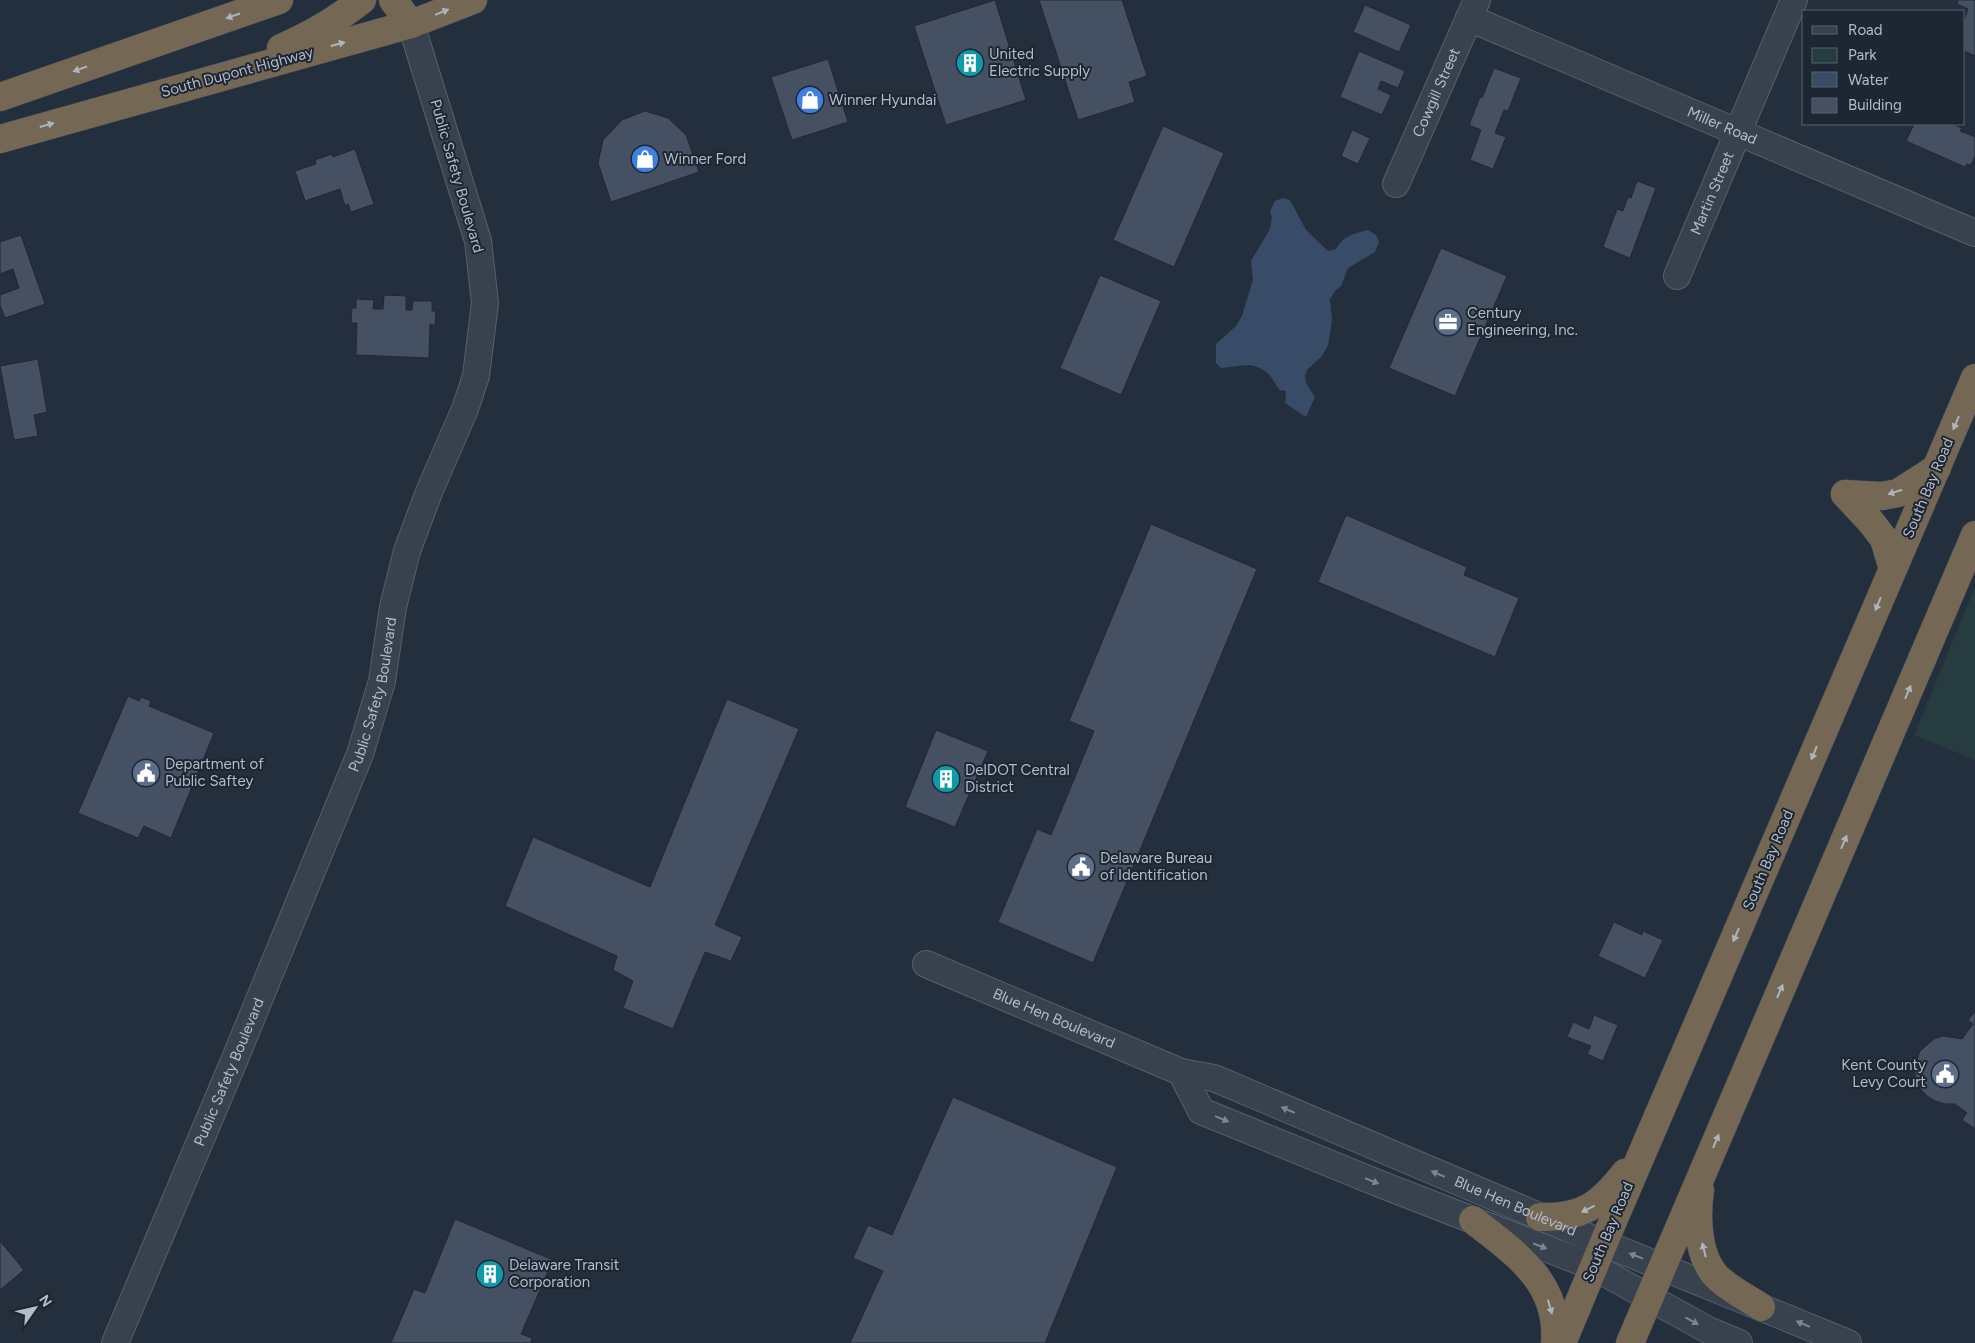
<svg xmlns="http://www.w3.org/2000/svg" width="1975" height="1343" viewBox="0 0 1975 1343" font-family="Figtree,sans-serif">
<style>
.green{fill:#263c3f}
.water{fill:#394c67}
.building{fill:#455162;stroke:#1f2835}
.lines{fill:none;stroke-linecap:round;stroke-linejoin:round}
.minor-casing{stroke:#565f6c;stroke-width:28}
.highway-casing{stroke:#434c59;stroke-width:29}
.minor{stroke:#38414e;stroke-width:26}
.highway{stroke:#746855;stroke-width:28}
.oneway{fill:#aeb4bd}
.oneway2{fill:#7c8592}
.labels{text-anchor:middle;stroke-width:4;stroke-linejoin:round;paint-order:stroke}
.poi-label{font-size:15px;fill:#b4bcc9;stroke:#1d2633;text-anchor:start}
.street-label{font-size:15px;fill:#b4bcc9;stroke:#1d2633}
</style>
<rect width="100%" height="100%" fill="#242f3e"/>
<!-- green -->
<polygon class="green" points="1975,587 1975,760 1914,735"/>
<!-- water -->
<path class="water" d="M 1283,198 L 1290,200 L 1306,230 L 1328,251 L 1336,249 C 1343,236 1355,233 1368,230 L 1376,235 L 1379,242 L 1375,252 L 1348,268 L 1341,286 L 1335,291 L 1330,299 L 1332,320 L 1328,345 L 1322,356 L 1307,370 L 1305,376 L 1306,383 L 1315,397 L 1306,417 L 1285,403 L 1286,391 L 1280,390 C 1276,386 1274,381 1271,377 C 1256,359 1239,367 1221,368 L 1216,363 L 1216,344 L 1236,326 L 1242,316 L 1253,280 L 1251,261 L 1270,229 L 1272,218 L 1270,211 L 1275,201 Z"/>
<!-- building -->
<g class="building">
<polygon points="995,0 1026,100 946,125 914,26"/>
<polygon points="1039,0 1122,0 1147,76 1129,82 1135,102 1078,120"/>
<polygon points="1958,0 1975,0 1975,56 1964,51 1964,20 1968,9 1957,4"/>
<polygon points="1365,5 1411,25 1399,52 1353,32"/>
<polygon points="1359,51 1405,71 1398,88 1381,81 1378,89 1391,95 1382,115 1340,97"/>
<polygon points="828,59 848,122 792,140 771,77"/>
<polygon points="1494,68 1521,78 1508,111 1504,110 1495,133 1506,137 1493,169 1470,160 1481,130 1469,125 1480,97 1482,98"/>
<polygon points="645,111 668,118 686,135 699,172 611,202 598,163 603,140 622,120"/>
<polygon points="1914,124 1952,124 1962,128 1960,131 1975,137 1975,156 1971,165 1967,164 1965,167 1906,141"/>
<polygon points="1163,126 1224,153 1174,267 1113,240"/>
<polygon points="1352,130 1370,138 1358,164 1341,156"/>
<polygon points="355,149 374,204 351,212 348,204 345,206 340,189 305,201 295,171 316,164 315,160 332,154 333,157"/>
<polygon points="1637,181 1656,188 1630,258 1603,247 1617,209 1623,211 1628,197 1631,198"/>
<polygon points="21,235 45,304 5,318 0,305 0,295 19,288 13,269 0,274 0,242"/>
<polygon points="1441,248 1507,276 1455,396 1389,368"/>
<polygon points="1100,275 1161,301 1121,395 1060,368"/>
<polygon points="384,295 406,296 406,310 412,310 413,301 432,301 432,311 436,311 435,325 430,324 429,358 356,355 357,323 351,323 352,308 356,308 356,299 374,300 373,309 383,309"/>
<polygon points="38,359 47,412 34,415 38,436 14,440 0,366"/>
<polygon points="1346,515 1467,567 1464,575 1519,598 1495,657 1318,582"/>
<polygon points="1151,524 1257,569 1093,963 998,922 1037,829 1051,835 1094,731 1069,721"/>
<polygon points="128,696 139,701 141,697 151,701 149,706 214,733 171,838 144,826 138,838 78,813"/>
<polygon points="727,699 799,729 715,925 742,937 731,961 705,952 673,1029 623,1008 633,981 613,970 617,956 505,906 533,837 650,887"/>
<polygon points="936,730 988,751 955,827 905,807"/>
<polygon points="1614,922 1642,935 1643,931 1663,940 1645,978 1598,956"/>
<polygon points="1975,1011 1975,1129 1962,1120 1967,1113 1955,1104 1945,1104 1935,1101 1927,1096 1920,1088 1916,1078 1914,1069 1920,1051 1934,1039 1943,1036 1962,1039 1973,1024 1968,1020"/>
<polygon points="1594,1015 1618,1025 1603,1061 1587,1054 1591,1046 1567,1037 1573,1022 1589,1029"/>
<polygon points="953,1097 1117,1167 1045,1343 850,1343 883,1271 853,1258 868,1225 892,1235"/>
<polygon points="455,1219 553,1260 521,1334 532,1338 531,1343 391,1343 414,1289 425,1293"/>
<polygon points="0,1241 24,1270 0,1290"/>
</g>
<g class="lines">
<defs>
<g id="minor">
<path id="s1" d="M 1469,18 L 1975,233"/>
<path id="s2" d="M 1396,184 L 1477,0"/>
<path id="s3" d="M 1677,276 L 1794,0"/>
<path id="s4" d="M 926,964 L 1181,1072 L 1214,1078 L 1586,1236 L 1848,1343"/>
<polyline points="1181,1072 1201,1111 1380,1184 1594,1267 1708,1330 1739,1343"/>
<path id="s5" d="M 115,1343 L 236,1056 L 360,754 L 382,681 L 393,607 L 407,551 L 429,492 L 465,409 L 476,376 L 485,303 L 478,241 L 411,24"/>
</g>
<g id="highway">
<polyline points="393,0 411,24"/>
<path d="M 281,48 C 309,36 338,19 362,0"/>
<polyline points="0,97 279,0"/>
<polyline points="0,139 411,24 473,0"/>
<polyline points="1845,494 1882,496 1898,493 1937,468"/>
<polyline points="1845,494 1871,522 1884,539 1893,569"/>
<path d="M 1700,1190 C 1696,1217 1697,1259 1719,1279 C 1731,1290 1747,1298 1761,1307"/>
<path d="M 1540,1217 C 1583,1218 1600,1205 1625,1173"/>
<path d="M 1473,1220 C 1515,1253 1560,1282 1555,1343"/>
<polyline points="1562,1343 1610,1228 1975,378"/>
<polyline points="1630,1343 1975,535"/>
</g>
</defs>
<!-- minor casing -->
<use href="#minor" class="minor-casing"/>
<!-- highway casing -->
<use href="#highway" class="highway-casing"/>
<!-- minor -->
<use href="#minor" class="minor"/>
<!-- highway -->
<use href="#highway" class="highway"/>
</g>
<!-- one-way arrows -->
<defs><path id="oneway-solid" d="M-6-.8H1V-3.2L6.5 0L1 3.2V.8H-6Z" transform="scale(1.25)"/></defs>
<g class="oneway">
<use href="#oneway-solid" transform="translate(442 12) rotate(-22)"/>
<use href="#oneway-solid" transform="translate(233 16) rotate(161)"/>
<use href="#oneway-solid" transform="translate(338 44) rotate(-15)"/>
<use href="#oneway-solid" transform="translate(80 69) rotate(161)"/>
<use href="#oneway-solid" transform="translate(47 125) rotate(-16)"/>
<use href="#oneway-solid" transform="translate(1956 423) rotate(113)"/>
<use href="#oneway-solid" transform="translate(1895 492) rotate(162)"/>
<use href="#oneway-solid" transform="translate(1878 604) rotate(113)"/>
<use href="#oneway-solid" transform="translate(1908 692) rotate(-67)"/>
<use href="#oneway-solid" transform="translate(1814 753) rotate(113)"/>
<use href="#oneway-solid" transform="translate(1844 842) rotate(-67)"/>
<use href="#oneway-solid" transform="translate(1736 935) rotate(113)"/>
<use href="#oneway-solid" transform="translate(1780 991) rotate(-67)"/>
<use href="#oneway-solid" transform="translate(1716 1141) rotate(-67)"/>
<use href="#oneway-solid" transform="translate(1588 1209) rotate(154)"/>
<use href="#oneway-solid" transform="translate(1704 1250) rotate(-104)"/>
<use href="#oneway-solid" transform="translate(1550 1307) rotate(74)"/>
</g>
<g class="oneway2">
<use href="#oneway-solid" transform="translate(1288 1110) rotate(-157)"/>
<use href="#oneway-solid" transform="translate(1222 1119) rotate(22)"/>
<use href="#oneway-solid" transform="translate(1438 1174) rotate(-157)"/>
<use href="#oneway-solid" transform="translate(1372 1181) rotate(22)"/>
<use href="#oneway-solid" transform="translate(1540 1246) rotate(21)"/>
<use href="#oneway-solid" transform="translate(1636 1256) rotate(-159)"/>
<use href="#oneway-solid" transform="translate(1692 1321) rotate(29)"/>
<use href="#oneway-solid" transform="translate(1803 1324) rotate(-157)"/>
</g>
<!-- icons -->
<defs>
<symbol id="building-disc" viewBox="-11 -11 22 22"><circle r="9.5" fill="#0f9aa8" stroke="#1d2633"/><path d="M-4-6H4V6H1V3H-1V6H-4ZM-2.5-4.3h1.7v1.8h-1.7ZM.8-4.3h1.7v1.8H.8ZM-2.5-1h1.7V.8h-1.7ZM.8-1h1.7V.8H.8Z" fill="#fff"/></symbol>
<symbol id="shop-disc" viewBox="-11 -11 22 22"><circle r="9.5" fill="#3f7fe0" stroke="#1d2633"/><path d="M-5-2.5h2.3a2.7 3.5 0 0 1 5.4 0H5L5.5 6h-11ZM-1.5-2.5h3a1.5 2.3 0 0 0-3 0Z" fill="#fff"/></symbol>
<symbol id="office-disc" viewBox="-11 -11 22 22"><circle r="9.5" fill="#5c6f8a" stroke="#1d2633"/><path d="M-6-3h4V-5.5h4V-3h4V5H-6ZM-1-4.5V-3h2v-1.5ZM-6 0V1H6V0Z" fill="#fff"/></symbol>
<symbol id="civic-disc" viewBox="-11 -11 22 22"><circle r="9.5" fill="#5c6f8a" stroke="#1d2633"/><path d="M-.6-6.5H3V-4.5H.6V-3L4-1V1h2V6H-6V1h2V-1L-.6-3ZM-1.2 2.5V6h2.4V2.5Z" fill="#fff"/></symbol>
</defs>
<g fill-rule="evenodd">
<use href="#building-disc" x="954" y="47" width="32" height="32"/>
<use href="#shop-disc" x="794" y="84" width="32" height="32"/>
<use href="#shop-disc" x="629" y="143" width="32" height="32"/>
<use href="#office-disc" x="1432" y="306" width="32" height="32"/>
<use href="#civic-disc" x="130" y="757" width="32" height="32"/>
<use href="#building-disc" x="930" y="763" width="32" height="32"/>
<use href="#civic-disc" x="1065" y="851" width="32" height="32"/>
<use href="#civic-disc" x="1929" y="1058" width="32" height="32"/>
<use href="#building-disc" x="474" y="1258" width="32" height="32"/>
</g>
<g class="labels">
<!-- poi labels -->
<g class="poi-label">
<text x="989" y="59">United<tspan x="989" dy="17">Electric Supply</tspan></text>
<text x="829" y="105">Winner Hyundai</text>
<text x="664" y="164">Winner Ford</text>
<text x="1467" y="318">Century<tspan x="1467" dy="17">Engineering, Inc.</tspan></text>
<text x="165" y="769">Department of<tspan x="165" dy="17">Public Saftey</tspan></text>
<text x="965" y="775">DelDOT Central<tspan x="965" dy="17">District</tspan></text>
<text x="1100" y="863">Delaware Bureau<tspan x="1100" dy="17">of Identification</tspan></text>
<text x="1926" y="1070" text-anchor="end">Kent County<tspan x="1926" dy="17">Levy Court</tspan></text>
<text x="509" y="1270">Delaware Transit<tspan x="509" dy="17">Corporation</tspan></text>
</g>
<!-- street labels -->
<g class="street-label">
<text transform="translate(237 72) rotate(-15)" y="5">South Dupont Highway</text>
<text dy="5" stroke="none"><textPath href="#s2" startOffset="100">Cowgill Street</textPath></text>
<text dy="5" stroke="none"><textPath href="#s1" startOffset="275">Miller Road</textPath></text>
<text transform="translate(457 176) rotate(74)" y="5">Public Safety Boulevard</text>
<text dy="5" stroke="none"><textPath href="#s3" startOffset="90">Martin Street</textPath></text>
<text transform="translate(1928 488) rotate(-67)" y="5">South Bay Road</text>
<text dy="5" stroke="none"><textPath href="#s5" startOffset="699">Public Safety Boulevard</textPath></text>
<text transform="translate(1768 860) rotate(-67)" y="5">South Bay Road</text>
<text dy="5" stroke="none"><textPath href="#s4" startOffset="139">Blue Hen Boulevard</textPath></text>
<text dy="5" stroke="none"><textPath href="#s5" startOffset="294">Public Safety Boulevard</textPath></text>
<text dy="5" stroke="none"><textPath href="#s4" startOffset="638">Blue Hen Boulevard</textPath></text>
<text transform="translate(1608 1232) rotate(-67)" y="5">South Bay Road</text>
</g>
</g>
<!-- legend -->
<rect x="1802" y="10" width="162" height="115" fill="#1d2633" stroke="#59626f"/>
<rect x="1812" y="26" width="25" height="8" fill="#38414e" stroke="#59626f"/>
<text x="1848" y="35" font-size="15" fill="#b4bcc9">Road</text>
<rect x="1812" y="48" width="25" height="15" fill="#263c3f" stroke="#59626f"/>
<text x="1848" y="60" font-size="15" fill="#b4bcc9">Park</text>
<rect x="1812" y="72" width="25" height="15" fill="#394c67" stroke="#59626f"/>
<text x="1848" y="85" font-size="15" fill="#b4bcc9">Water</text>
<rect x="1812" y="98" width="25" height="15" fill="#455162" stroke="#59626f"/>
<text x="1848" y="110" font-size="15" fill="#b4bcc9">Building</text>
<!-- north arrow -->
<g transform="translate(35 1308) rotate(56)" stroke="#1d2633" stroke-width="4" paint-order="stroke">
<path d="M0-4L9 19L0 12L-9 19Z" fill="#b4bcc9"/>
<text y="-8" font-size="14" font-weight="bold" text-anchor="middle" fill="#b4bcc9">N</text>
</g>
</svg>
